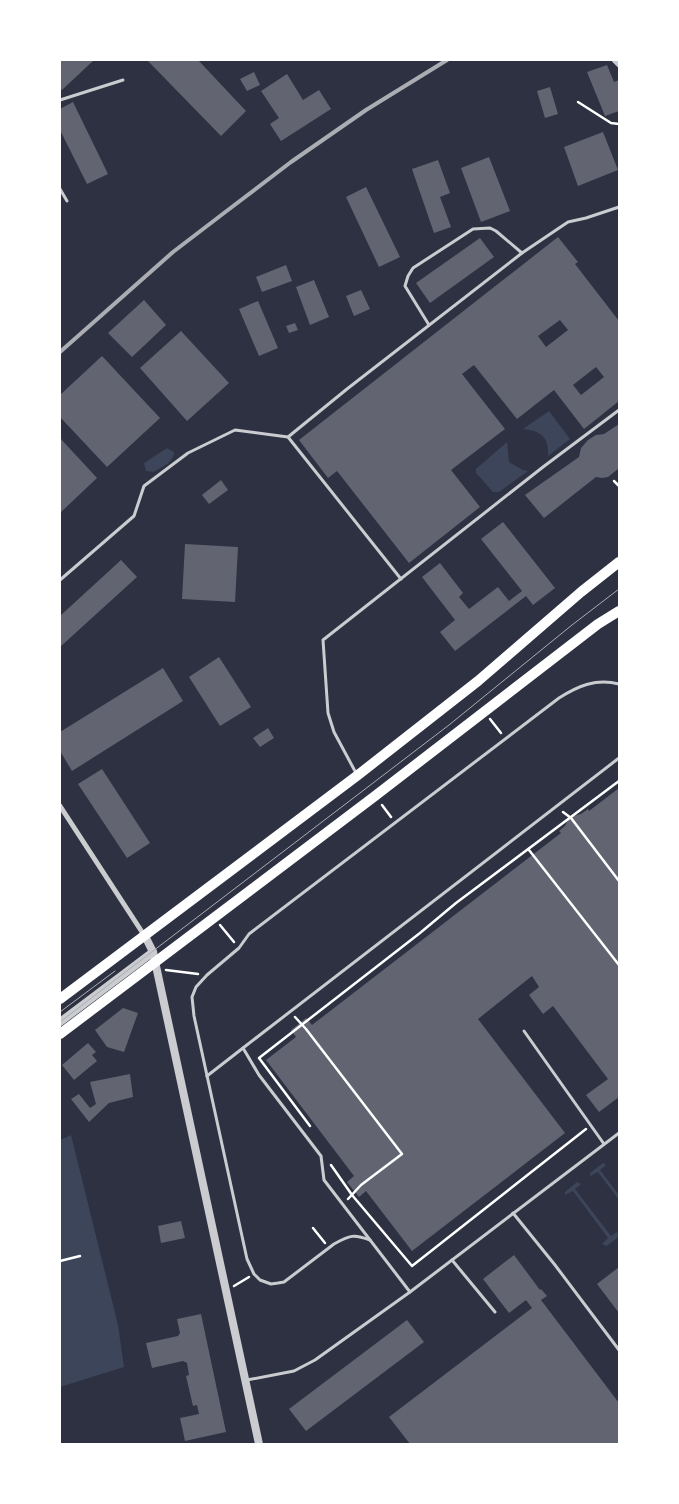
<svg xmlns="http://www.w3.org/2000/svg" width="679" height="1504" viewBox="0 0 679 1504" font-family="'Noto Sans',sans-serif">
<style>
.green{fill:#3c4559}
.building{fill:#626471;fill-rule:evenodd}
.lines{fill:none;stroke-linecap:round;stroke-linejoin:round}
.path{stroke:#fff;stroke-width:2.5}
.service{stroke:#caccd0;stroke-width:3}
.minor{stroke:#caccd0;stroke-width:5}
.tertiary{stroke:#caccd0;stroke-width:8}
.primary{stroke:#fff;stroke-width:10}
.tram{stroke:#abadb3;stroke-width:1}
.rail{stroke:#abadb3;stroke-width:4}
</style>
<rect width="100%" height="100%" fill="#2d3142"/>
<!-- green -->
<g class="green">
<path d="M 549,411 L 570,439 L 548,456 C 549,438 542,431 523,429 Z"/>
<polygon points="507,442 509,462 523,470 528,471 499,492 493,492 476,473 476,469"/>
<path d="M 167,448 L 174,452 C 174,462 162,467 154,472 L 146,471 L 144,463 Z"/>
<polygon points="71,1135 118,1325 124,1367 60,1387 60,1140"/>
<polygon points="603,1163 606,1165 600,1170 619,1195 619,1200 598,1172 590,1176 590,1173"/>
<polygon points="577,1182 581,1184 575,1189 611,1236 617,1232 618,1233 618,1237 607,1246 602,1244 608,1238 573,1191 565,1195 565,1192"/>
</g>
<!-- building -->
<g class="building">
<polygon points="60,60 94,60 62,90 60,88"/>
<polygon points="147,60 198,60 246,111 221,136"/>
<polygon points="607,65 614,82 619,80 619,89 618,90 619,93 619,111 605,116 587,72"/>
<polygon points="254,72 260,85 247,91 240,79"/>
<polygon points="287,74 303,100 319,90 331,109 281,141 270,124 279,118 261,91"/>
<polygon points="550,87 558,114 545,118 537,91"/>
<polygon points="73,102 108,174 87,184 60,130 60,109"/>
<polygon points="603,132 618,170 578,186 564,147"/>
<polygon points="489,157 510,211 481,222 461,168"/>
<polygon points="438,160 450,193 440,197 451,227 434,233 412,169"/>
<polygon points="366,187 400,257 379,267 346,197"/>
<path d="M 558,237 L 578,262 L 575,264 L 619,321 L 619,401 L 584,429 L 554,390 L 517,419 L 474,365 L 462,374 L 505,429 L 451,470 L 480,507 L 409,563 L 337,471 L 328,478 L 299,440 ZM 560,320 L 568,330 L 546,347 L 538,336 ZM 596,367 L 604,377 L 581,395 L 573,385 Z"/>
<polygon points="480,238 494,257 430,303 416,283"/>
<polygon points="286,265 292,281 262,292 256,277"/>
<polygon points="314,280 329,317 310,325 296,287"/>
<polygon points="361,290 370,309 354,316 346,296"/>
<polygon points="144,300 166,325 132,357 108,333"/>
<polygon points="258,301 278,348 259,356 239,309"/>
<polygon points="295,323 298,330 289,333 286,326"/>
<polygon points="181,331 229,383 187,421 140,368"/>
<polygon points="102,356 160,418 107,467 60,417 60,395"/>
<polygon points="619,424 619,466 618,469 608,477 602,478 596,477 544,518 525,495 579,457 581,448 588,440 596,435 604,434"/>
<polygon points="60,438 97,478 60,513"/>
<polygon points="221,480 228,490 209,504 202,495"/>
<polygon points="503,522 555,588 533,605 526,596 455,651 440,632 455,620 422,577 440,563 463,593 459,597 469,609 498,587 509,601 522,591 481,539"/>
<polygon points="185,544 238,547 235,602 182,599"/>
<polygon points="121,560 137,577 60,647 60,616"/>
<polygon points="219,657 251,707 220,726 189,677"/>
<polygon points="163,668 183,701 72,771 60,751 60,732"/>
<polygon points="268,728 274,738 260,747 253,738"/>
<polygon points="102,769 150,843 127,858 78,784"/>
<polygon points="619,788 619,1097 599,1112 586,1095 608,1079 553,1006 543,1014 529,995 539,987 532,976 478,1019 565,1133 412,1251 366,1191 359,1197 347,1182 354,1176 266,1060 296,1037 291,1030 306,1018 312,1025 561,833 559,831 565,826 568,820 574,816 581,814 588,809 589,811"/>
<polygon points="123,1008 138,1013 124,1052 107,1047 95,1030"/>
<polygon points="88,1043 96,1052 92,1055 97,1061 74,1080 62,1065"/>
<polygon points="130,1074 133,1097 109,1103 89,1122 71,1099 79,1094 90,1108 96,1104 90,1082"/>
<polygon points="181,1221 185,1238 161,1243 158,1226"/>
<polygon points="514,1255 540,1290 541,1289 547,1296 541,1300 619,1403 619,1444 410,1444 389,1417 532,1308 526,1300 509,1313 483,1279"/>
<polygon points="619,1267 619,1313 597,1284"/>
<polygon points="201,1314 226,1432 185,1441 180,1418 199,1414 197,1405 193,1406 186,1376 189,1375 187,1363 183,1361 152,1368 146,1343 178,1336 180,1333 177,1319"/>
<polygon points="407,1320 424,1342 306,1431 289,1409"/>
</g>
<g class="lines">
<!-- path -->
<g class="path">
<polyline points="578,102 611,123 619,124"/>
<polyline points="614,481 619,486"/>
<polyline points="490,719 501,733"/>
<polyline points="382,805 391,817"/>
<polyline points="563,812 571,818 619,881"/>
<polyline points="529,850 619,965"/>
<polyline points="220,925 234,942"/>
<polyline points="166,970 198,974"/>
<polyline points="295,1017 306,1029 402,1154 361,1185 348,1199"/>
<polyline points="310,1126 259,1058 420,933 456,903 619,781"/>
<polyline points="331,1165 352,1195 412,1266 586,1129"/>
<polyline points="313,1228 325,1243"/>
<polyline points="60,1261 80,1256"/>
<polyline points="234,1286 249,1277"/>
</g>
<!-- service -->
<g class="service">
<polyline points="60,100 123,80"/>
<polyline points="60,189 67,201"/>
<polyline points="429,325 405,286 408,276 413,268 473,229 490,228 496,231 522,253"/>
<polyline points="288,437 347,389 522,253 568,222 586,218 619,207"/>
<polyline points="60,580 134,516 144,486 188,453 235,430 288,437 401,579"/>
<polyline points="356,773 334,732 328,713 323,640 543,467 619,410"/>
<polyline points="524,1031 604,1144"/>
<polyline points="243,1048 619,758"/>
<polyline points="207,1076 243,1048 259,1075 321,1156 324,1180 410,1292"/>
<polyline points="513,1213 555,1265 619,1350"/>
<path d="M 370,1240 C 354,1234 350,1235 334,1244 L 284,1282 L 278,1283 L 271,1284 L 260,1280 L 254,1274 L 247,1259 L 194,1016 L 192,997 L 196,987 L 207,975 L 239,948 L 249,934 L 559,698 C 578,686 596,678 619,684"/>
<polyline points="452,1260 495,1312"/>
<polyline points="247,1380 294,1371 315,1360 410,1292 619,1133"/>
</g>
<!-- minor -->
<g class="minor">
<polyline points="614,60 619,65"/>
<polyline points="60,806 144,935"/>
</g>
<!-- tertiary -->
<g class="tertiary">
<polyline points="145,936 153,952 259,1444"/>
<polyline points="60,1022 153,952"/>
</g>
<!-- primary -->
<g class="primary">
<polyline points="60,999 358,775 478,681 581,592 619,562"/>
<polyline points="60,1034 375,796 598,624 619,611"/>
</g>
<!-- tram -->
<g class="tram">
<polyline points="60,1012 115,971"/>
<polyline points="60,1022 449,725 572,625 619,589"/>
</g>
<!-- rail -->
<polyline class="rail" points="60,352 173,252 224,213 291,162 366,110 447,60"/>
</g>
<!-- border -->
<rect width="679" height="1504" fill="none" stroke="#ffffff" stroke-width="122"/>
</svg>
